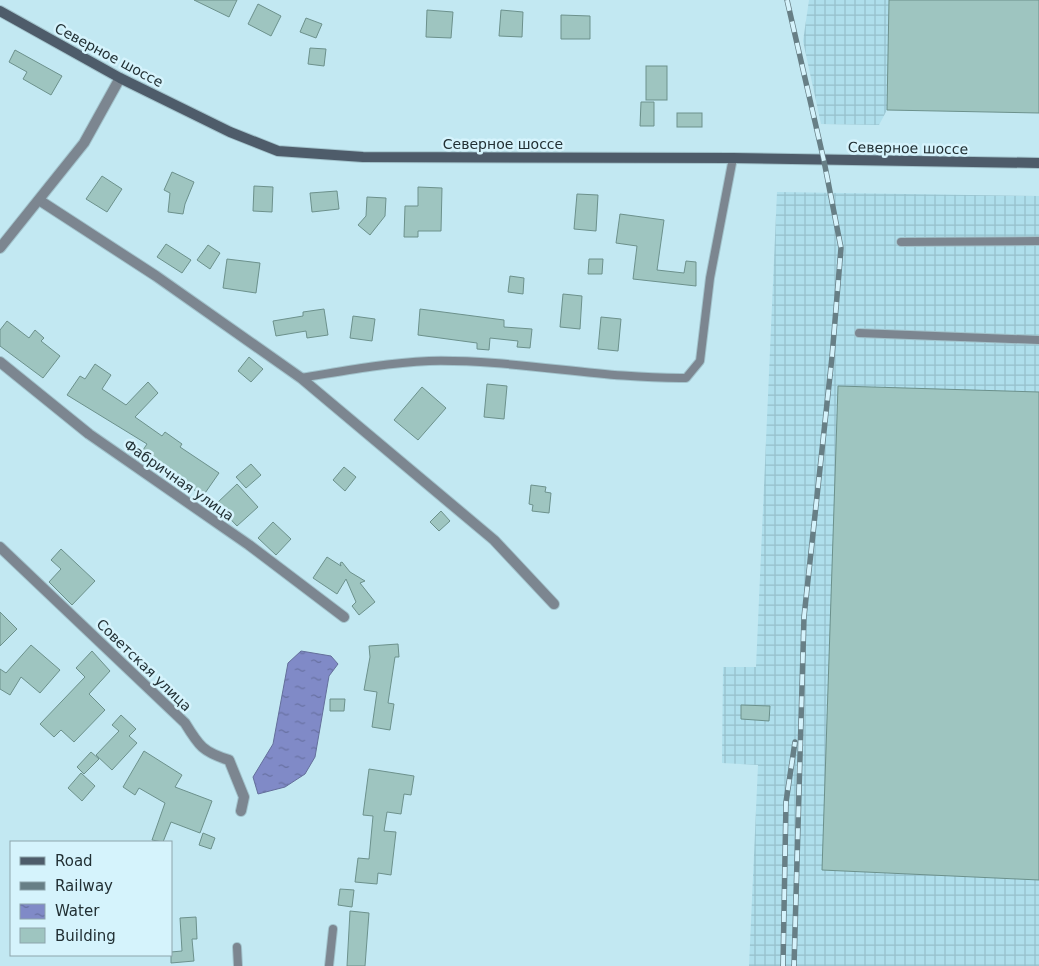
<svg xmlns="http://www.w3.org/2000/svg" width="1039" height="966" viewBox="0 0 1039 966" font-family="'DejaVu Sans',sans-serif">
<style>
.industrial{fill:url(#industrial-grid)}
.water{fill:url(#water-ripples);stroke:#646f9b}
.building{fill:#9ec5c0;stroke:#6c918c}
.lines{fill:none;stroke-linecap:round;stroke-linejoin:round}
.lane-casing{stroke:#a2c3cc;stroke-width:10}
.street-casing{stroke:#a2c3cc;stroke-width:12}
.secondary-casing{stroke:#a2c3cc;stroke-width:12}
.lane{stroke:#7c8690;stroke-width:8}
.street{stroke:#7c8690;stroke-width:10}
.secondary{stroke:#4e5c6a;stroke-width:10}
.rail-casing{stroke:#677f86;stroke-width:5.5}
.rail{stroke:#d5f3fc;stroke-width:4;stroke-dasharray:11;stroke-linecap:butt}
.labels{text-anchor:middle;stroke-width:5;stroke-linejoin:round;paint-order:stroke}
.street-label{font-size:14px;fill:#223034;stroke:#d5f3fc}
</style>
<defs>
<pattern id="industrial-grid" width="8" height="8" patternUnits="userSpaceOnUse" patternTransform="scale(1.25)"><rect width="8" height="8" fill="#afdfec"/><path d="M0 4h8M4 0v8" fill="none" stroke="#96c0cb"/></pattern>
<pattern id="water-ripples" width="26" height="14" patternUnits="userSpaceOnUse" patternTransform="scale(1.25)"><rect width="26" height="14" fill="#808ac7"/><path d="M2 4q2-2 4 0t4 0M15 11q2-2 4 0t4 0" fill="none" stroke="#6871a2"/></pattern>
</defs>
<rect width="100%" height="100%" fill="#c2e8f2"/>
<!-- industrial -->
<g class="industrial">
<polygon points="809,0 1039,0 887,110 879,125 821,124 803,41"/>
<polygon points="777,192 1039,196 1039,966 749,966 758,765 722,763 723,667 756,667"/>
</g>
<!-- water -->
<polygon class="water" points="301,651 331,656 338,664 329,676 315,757 305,774 285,787 258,794 253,777 273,744 288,663"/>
<!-- building -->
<g class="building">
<polygon points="194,0 237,0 229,17"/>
<polygon points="889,0 1039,0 1039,113 887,110"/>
<polygon points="258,4 281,16 271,36 248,24"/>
<polygon points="427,10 453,12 451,38 426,37"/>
<polygon points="501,10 523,12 522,37 499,36"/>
<polygon points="561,15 590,16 590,39 561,39"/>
<polygon points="306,18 322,24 316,38 300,32"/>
<polygon points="310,48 326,49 324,66 308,64"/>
<polygon points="15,50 62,76 51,95 23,79 27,72 9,62"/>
<rect x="646" y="66" width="21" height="34"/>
<polygon points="641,102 654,102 654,126 640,126"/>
<rect x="677" y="113" width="25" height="14"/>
<polygon points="172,172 194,182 185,204 183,214 168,212 170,193 164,190"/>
<polygon points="102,176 122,189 107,212 86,199"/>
<polygon points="254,186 273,187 272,212 253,211"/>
<polygon points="418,187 442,188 441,231 418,231 418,237 404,237 405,206 418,206"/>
<polygon points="337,191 339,209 312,212 310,193"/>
<polygon points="577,194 598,195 596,231 574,229"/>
<polygon points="367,197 386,198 385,216 370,235 358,225 366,216"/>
<polygon points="620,214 664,220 657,270 684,273 686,261 696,262 696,286 633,279 637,246 616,243"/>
<polygon points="166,244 191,260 182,273 157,257"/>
<polygon points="208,245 220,253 210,269 197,260"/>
<polygon points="227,259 260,263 256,293 223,288"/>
<polygon points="589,259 603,259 602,274 588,274"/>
<polygon points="510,276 524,278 523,294 508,292"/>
<polygon points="563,294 582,296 580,329 560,327"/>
<polygon points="324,309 328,335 307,338 306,331 276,336 273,321 303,316 303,312"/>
<polygon points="420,309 504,320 504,327 532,329 530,348 517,347 518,341 490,338 489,350 477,349 477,343 418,335"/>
<polygon points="353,316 375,319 372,341 350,338"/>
<polygon points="601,317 621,319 618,351 598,349"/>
<polygon points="7,321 29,338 35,330 44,338 41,341 60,356 43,378 0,346 0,330"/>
<polygon points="249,357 263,369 251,382 238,371"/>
<polygon points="95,364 111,375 102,389 126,405 148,382 158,393 135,417 162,436 165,432 182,444 180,447 219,473 203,496 141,453 147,444 67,395 80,376 85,379"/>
<polygon points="487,384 507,386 504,419 484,417"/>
<polygon points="838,386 1039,392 1039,880 822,870"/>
<polygon points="422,387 446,408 418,440 394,420"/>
<polygon points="251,464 261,475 246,488 236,477"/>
<polygon points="344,467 356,477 345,491 333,480"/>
<polygon points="237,484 258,507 237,526 216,504"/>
<polygon points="531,485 546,487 545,492 551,493 549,513 532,511 533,505 529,504"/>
<polygon points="441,511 450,521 439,531 430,522"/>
<polygon points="273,522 291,539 276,555 258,538"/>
<polygon points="61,549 95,581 72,605 49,582 61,569 51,560"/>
<polygon points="327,557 341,566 340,563 342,562 350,572 365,581 360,583 375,602 359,615 352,606 356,602 346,579 337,594 313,578"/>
<polygon points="0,612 17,629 0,646"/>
<polygon points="398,644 399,657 395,657 388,703 394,704 390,730 372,727 377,692 364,690 370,657 369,646"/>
<polygon points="31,645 60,670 40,693 21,677 10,695 0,689 0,669 6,673"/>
<polygon points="92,651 110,671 89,694 105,710 74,742 61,730 54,737 40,724 85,677 76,668"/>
<polygon points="330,699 345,699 344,711 330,711"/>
<polygon points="741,705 770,706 769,721 741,719"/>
<polygon points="121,715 136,729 129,736 137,743 112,770 96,755 119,731 112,725"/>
<polygon points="144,751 182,775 175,787 212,801 200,833 171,822 163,842 152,840 165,803 139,788 135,795 123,787"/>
<polygon points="91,752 99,759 84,774 77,767"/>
<polygon points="369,769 414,776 411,795 404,794 401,814 387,812 384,831 396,832 391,875 378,873 377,884 355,882 358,858 369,859 373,816 363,815"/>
<polygon points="81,773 95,786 82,801 68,788"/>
<polygon points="203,833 215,838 211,849 199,845"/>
<polygon points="340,889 354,890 352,907 338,905"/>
<polygon points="350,911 369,913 365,966 347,966"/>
<polygon points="196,917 197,939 192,939 194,961 171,963 171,952 182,951 180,918"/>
</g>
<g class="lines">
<defs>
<g id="lane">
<polyline points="901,242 1039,241"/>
<polyline points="859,333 1039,340"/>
<path d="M 301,378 C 343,371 386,363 429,361 C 515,359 600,379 686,378 L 700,361 L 710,278 L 733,158"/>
<polyline points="237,947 238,966"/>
<polyline points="329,966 333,929"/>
</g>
<g id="street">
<polyline points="39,200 156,276 301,378 494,540 554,604"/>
<polyline points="0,248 84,143 120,78"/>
<polyline points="0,362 89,434 249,545 344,617"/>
<path d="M 0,547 L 185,723 C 199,746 203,752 229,760 L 244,797 L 241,811"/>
</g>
<polyline id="secondary" points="0,11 120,78 230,132 278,151 363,157 733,158 1039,163"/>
</defs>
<!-- lane casing -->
<use href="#lane" class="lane-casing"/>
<!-- street casing -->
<use href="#street" class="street-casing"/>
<!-- secondary casing -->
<use href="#secondary" class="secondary-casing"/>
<!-- lane -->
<use href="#lane" class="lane"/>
<!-- street -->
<use href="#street" class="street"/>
<!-- secondary -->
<use href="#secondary" class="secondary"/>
<defs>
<g id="rail">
<polyline points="787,0 824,161 841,248 832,357 804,617 794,966"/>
<polyline points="783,966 786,802 795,742"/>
</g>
</defs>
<!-- rail casing -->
<use href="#rail" class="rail-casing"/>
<!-- rail -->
<use href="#rail" class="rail"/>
</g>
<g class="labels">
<!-- street labels -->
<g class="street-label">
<text transform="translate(109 55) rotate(28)" y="5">Северное шоссе</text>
<text x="503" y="149">Северное шоссе</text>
<text transform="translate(908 148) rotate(1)" y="5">Северное шоссе</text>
<text transform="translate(179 480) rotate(35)" y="5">Фабричная улица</text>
<text transform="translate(144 665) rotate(44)" y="5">Советская улица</text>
</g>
</g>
<!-- legend -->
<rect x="10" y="841" width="162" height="115" fill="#d5f3fc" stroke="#8da5ac"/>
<rect x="20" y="857" width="25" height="8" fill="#4e5c6a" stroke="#8da5ac"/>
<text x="55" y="866" font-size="15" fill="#223034">Road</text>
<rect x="20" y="882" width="25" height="8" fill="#677f86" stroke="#8da5ac"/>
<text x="55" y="891" font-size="15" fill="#223034">Railway</text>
<rect x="20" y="904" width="25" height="15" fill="url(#water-ripples)" stroke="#8da5ac"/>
<text x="55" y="916" font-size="15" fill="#223034">Water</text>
<rect x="20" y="928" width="25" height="15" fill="#9ec5c0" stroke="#8da5ac"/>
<text x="55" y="941" font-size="15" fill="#223034">Building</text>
</svg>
